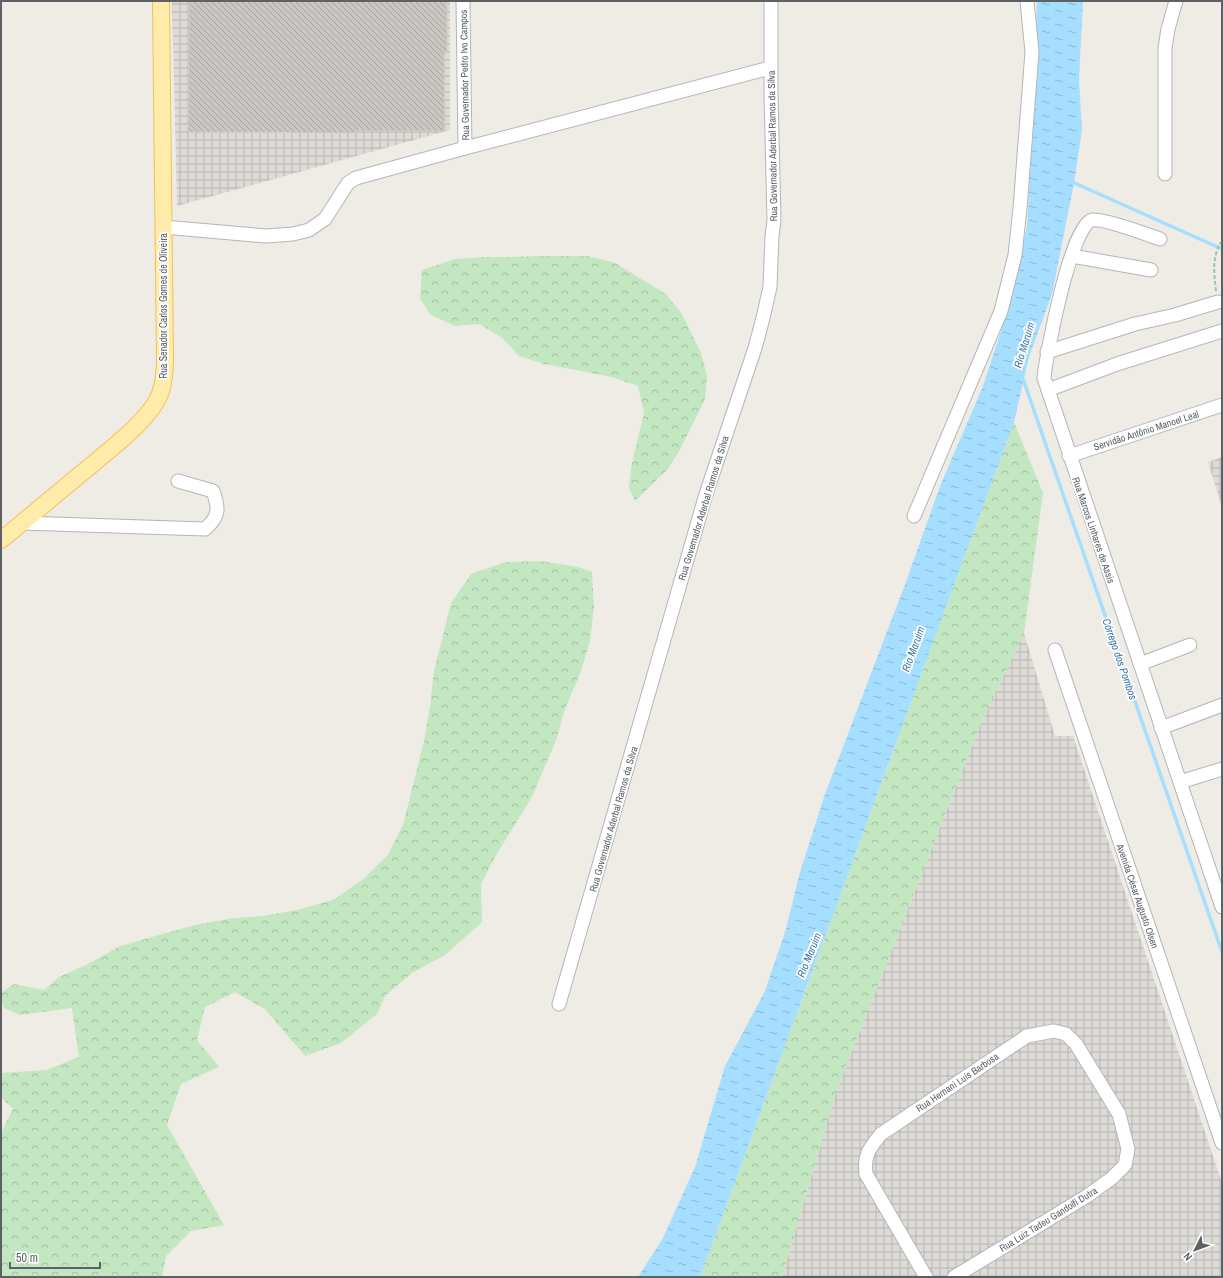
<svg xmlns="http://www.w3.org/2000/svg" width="1223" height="1278" viewBox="0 0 1223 1278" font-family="'Archivo Narrow',sans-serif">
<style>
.industrial{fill:url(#industrial-grid)}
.forest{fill:url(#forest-crowns)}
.water{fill:url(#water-ripples)}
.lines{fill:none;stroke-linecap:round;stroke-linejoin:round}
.stream{stroke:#a5deff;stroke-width:3.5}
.building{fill:url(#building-back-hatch);stroke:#d4cec3}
.minor-casing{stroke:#b2b6ba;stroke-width:15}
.major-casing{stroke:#f4bf59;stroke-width:18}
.path{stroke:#9ac9a5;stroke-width:2;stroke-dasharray:4 2;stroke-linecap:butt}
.minor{stroke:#fff;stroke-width:13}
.major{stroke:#ffecaa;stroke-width:16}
.labels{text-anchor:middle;stroke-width:3.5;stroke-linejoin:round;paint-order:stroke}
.street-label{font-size:10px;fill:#5d6166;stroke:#fff}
.water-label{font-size:11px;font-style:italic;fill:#3c7aab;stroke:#fff}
</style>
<defs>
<pattern id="industrial-grid" width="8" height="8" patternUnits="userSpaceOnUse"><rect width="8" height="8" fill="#dedbd7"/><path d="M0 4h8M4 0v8" fill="none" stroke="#b7b5b2"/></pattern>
<pattern id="forest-crowns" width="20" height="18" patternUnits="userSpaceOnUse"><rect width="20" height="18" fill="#c3e7c1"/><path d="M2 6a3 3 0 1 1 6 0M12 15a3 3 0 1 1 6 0" fill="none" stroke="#a2bfa1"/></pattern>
<pattern id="water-ripples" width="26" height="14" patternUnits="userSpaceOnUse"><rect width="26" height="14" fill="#a5deff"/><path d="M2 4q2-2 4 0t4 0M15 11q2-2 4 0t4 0" fill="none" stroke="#8ab7d2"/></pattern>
<pattern id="building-back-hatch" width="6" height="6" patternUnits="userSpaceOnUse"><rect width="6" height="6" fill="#cac7c2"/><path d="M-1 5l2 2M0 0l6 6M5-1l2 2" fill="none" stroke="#a7a5a1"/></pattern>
</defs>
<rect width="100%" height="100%" fill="#efece5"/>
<!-- industrial -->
<g class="industrial">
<polygon points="172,1 450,1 450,130 177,206"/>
<polygon points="1222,457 1222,507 1208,462"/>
<polygon points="1024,633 1055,736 1073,736 1222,1183 1222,1277 782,1277 836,1092 981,723"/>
</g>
<!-- forest -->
<g class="forest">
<polygon points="538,256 588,256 615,263 666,294 682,314 701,353 707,376 705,399 680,450 667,470 635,501 629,488 632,463 644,413 638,386 612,377 544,364 519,356 502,338 480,324 455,326 431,315 420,299 422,270 455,259 484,257 511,257"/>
<polygon points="1014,422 1043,493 1024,633 981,723 836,1092 782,1277 700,1277"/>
<polygon points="541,561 578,567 592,572 594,607 590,641 580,674 565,709 556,740 532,797 496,855 481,884 482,922 445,955 412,973 385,996 377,1014 341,1043 305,1056 265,1009 235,992 205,1007 197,1040 219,1067 181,1084 167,1125 224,1225 191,1231 166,1256 162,1277 1,1277 1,1133 13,1109 1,1097 1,1073 46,1070 79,1057 72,1008 20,1015 4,1008 1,1001 1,993 14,984 44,990 59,977 90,963 120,946 195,925 228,919 263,916 297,910 333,900 362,880 387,856 403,825 424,741 430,706 434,671 451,603 471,574 506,562"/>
</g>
<!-- water -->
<polygon class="water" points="1037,1 1083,1 1079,80 1082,130 1074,183 1052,294 1029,357 1014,422 700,1277 638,1277 663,1238 695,1167 725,1066 765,991 786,929 800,872 825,794 906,582 940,486 983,386 1003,325 1015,282 1027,226 1032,142"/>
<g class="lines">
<!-- stream -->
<g class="stream">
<polyline points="1070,181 1222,249"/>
<polyline points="1023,379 1222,952"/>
</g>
</g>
<!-- building -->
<polygon class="building" points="189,1 447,1 447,53 444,53 445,131 356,131 356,133 188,132"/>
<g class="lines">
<defs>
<g id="minor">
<polyline points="463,1 465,148"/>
<polyline points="1165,174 1165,48 1168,29 1176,1"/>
<polyline points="164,227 266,236 293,234 309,230 325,219 348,183 356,178 465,148 770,68"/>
<path d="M 1160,239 C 1146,234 1103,218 1092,220 C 1071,225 1046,355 1044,378 L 1222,907"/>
<polyline points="1072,256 1151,270"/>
<polyline points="1047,352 1135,324 1175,315 1218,302"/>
<polyline points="1048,390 1117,364 1222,331"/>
<polyline points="1069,456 1222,405"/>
<polyline points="914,516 1001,311 1015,255 1020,208 1032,52 1027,1"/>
<path d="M 22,523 L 205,529 C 220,516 219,508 213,491 L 178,481"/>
<polyline points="1055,650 1222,1143"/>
<polyline points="1140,664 1190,645"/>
<polyline points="1161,728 1222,705"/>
<polyline points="1180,782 1222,769"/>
<polyline points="559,1004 706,494 755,348 763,318 770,287 772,236 774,220 771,94 771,1"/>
<path d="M 926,1277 L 866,1174 C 864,1154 869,1149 881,1134 L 1027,1036 L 1054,1031 L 1066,1034 L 1076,1044 L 1119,1114 L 1128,1149 L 1125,1165 L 1112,1178 L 1087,1196 L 954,1277"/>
</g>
<path id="major" d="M 1,540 C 32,515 62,489 93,464 C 113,447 143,424 156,402 C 164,389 164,375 165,361 L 161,1"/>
</defs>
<!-- minor casing -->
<use href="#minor" class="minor-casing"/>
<!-- major casing -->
<use href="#major" class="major-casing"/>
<!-- path -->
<path class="path" d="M 1216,291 C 1214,273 1212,260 1220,243 L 1222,244"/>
<!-- minor -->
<use href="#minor" class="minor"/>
<!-- major -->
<use href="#major" class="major"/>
</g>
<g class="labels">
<!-- street labels -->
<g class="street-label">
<text transform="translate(464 75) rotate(-91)" y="4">Rua Governador Pedro Ivo Campos</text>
<text transform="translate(772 146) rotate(-91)" y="4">Rua Governador Aderbal Ramos da Silva</text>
<text transform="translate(163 306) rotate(-90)" y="4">Rua Senador Carlos Gomes de Oliveira</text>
<text transform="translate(1146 430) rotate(-18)" y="4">Servidão Antônio Manoel Leal</text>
<text transform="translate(703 508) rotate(-73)" y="4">Rua Governador Aderbal Ramos da Silva</text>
<text transform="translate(1094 530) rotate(71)" y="4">Rua Marcos Linhares de Assis</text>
<text transform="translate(613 819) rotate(-74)" y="4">Rua Governador Aderbal Ramos da Silva</text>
<text transform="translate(1138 896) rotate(71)" y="4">Avenida César Augusto Olsen</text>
<text transform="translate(957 1082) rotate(-34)" y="4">Rua Hernani Luís Barbosa</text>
<text transform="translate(1048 1219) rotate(-32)" y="4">Rua Luiz Tadeu Gandolfi Dutra</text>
</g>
<!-- water labels -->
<g class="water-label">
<text transform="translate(1024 345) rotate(-73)" y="4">Rio Maruim</text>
<text transform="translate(913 649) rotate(-70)" y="4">Rio Maruim</text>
<text transform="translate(1120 659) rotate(71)" y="4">Córrego dos Pombos</text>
<text transform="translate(809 955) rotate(-68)" y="4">Rio Maruim</text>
</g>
</g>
<!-- border -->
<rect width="1223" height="1278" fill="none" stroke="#5d6166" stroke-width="4"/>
<!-- north arrow -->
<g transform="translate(1195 1250) rotate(228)" stroke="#ffffff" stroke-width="3" paint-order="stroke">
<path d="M0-3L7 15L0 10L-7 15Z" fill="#5d6166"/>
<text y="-6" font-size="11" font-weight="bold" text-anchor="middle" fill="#5d6166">N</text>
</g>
<!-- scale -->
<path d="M10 1262v6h90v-6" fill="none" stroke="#5d6166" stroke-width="2"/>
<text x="16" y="1262" font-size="12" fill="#5d6166" stroke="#ffffff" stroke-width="3" paint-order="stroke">50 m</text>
</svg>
